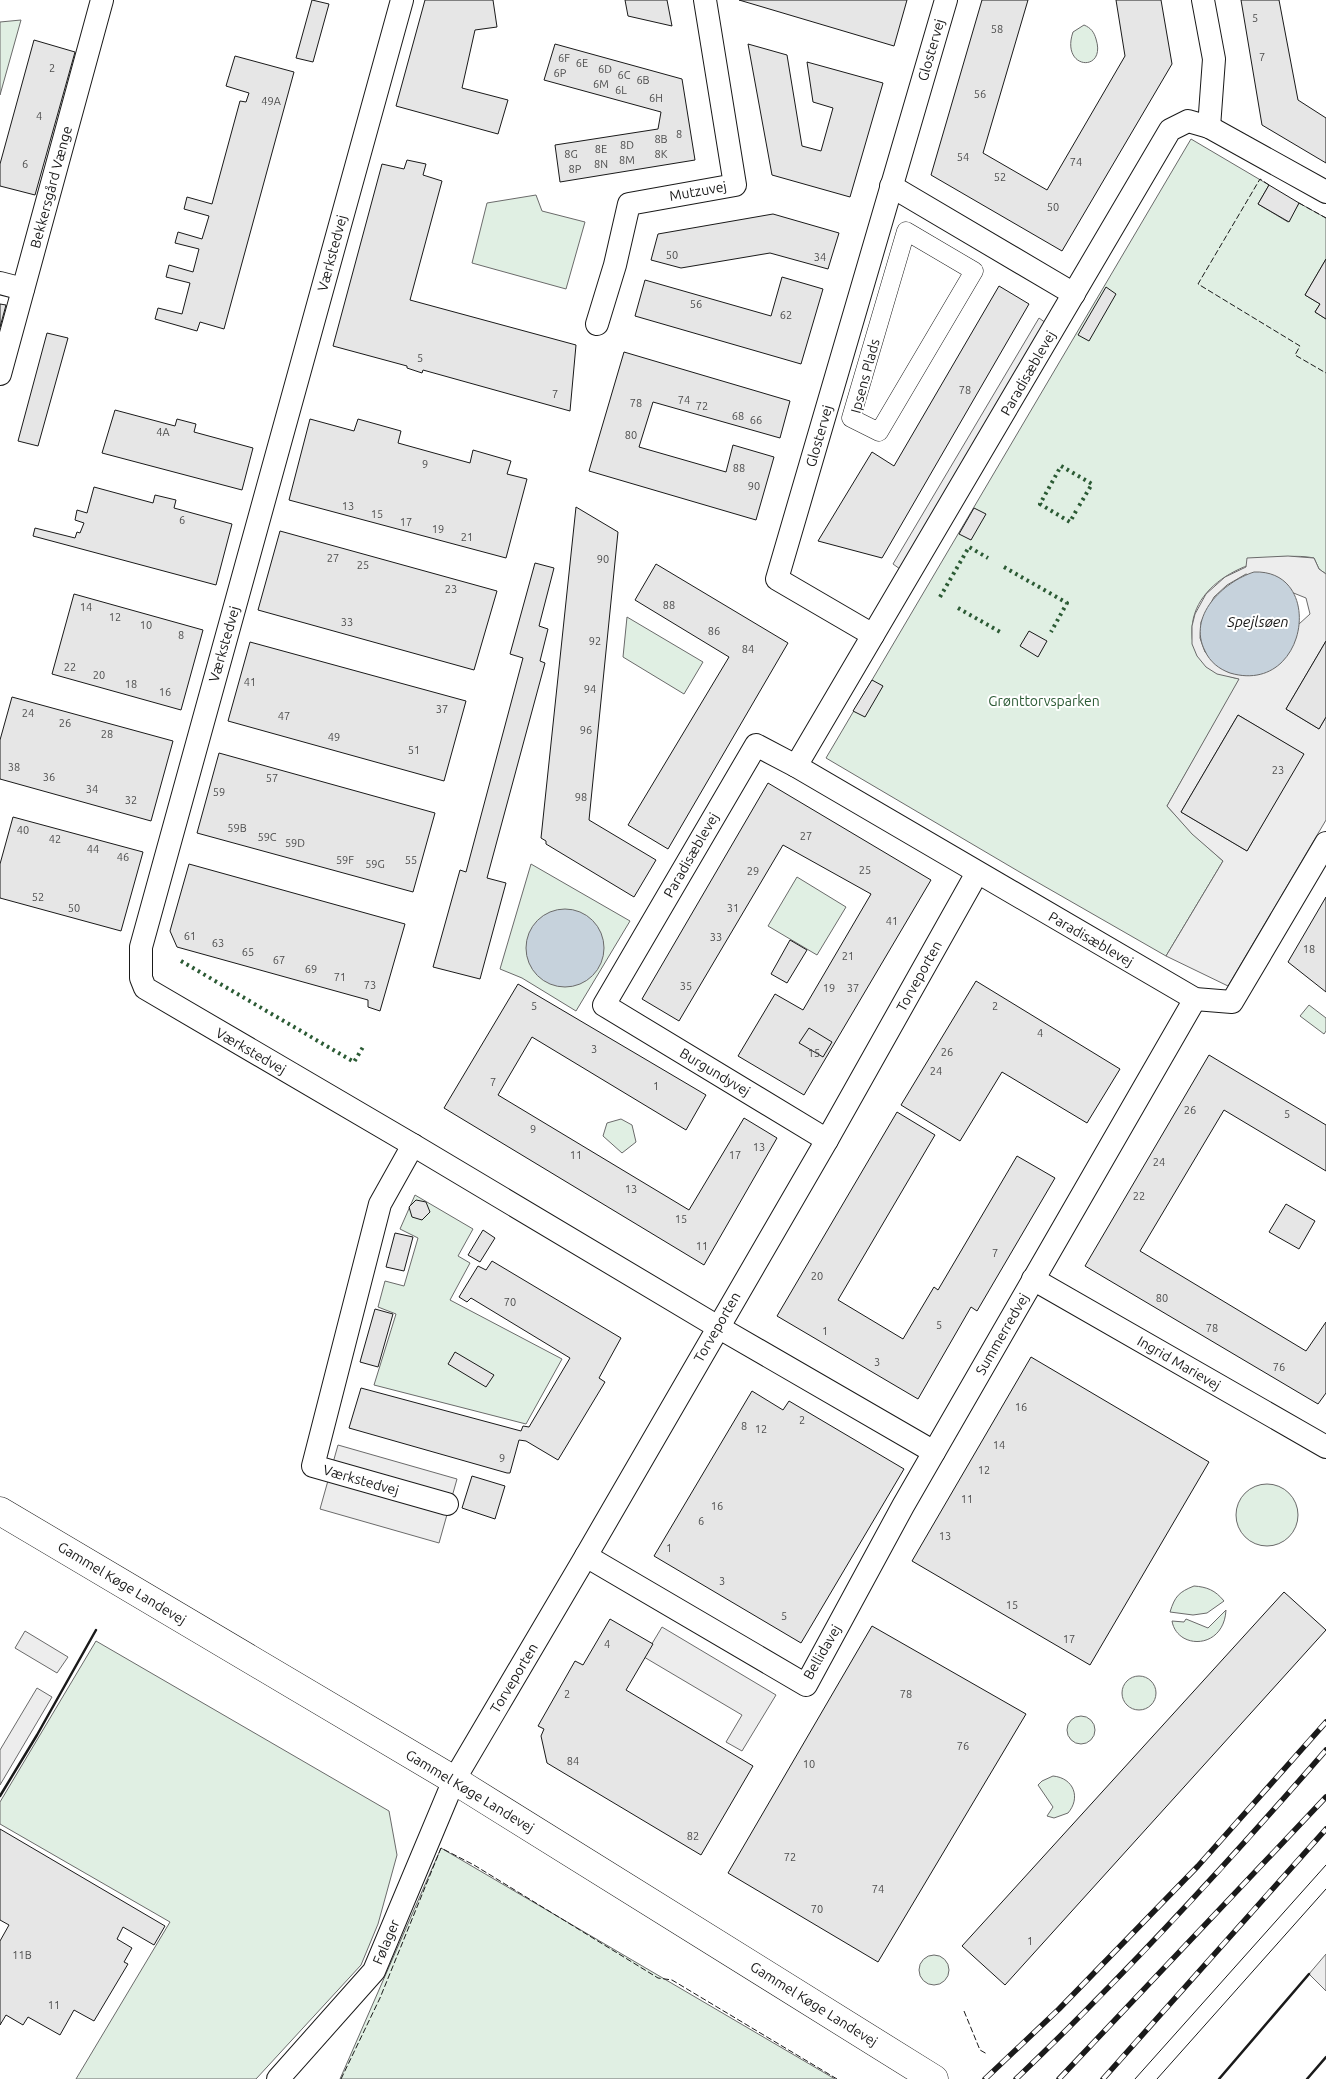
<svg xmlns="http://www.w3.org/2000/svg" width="1326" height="2079" viewBox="0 0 1326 2079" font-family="Ubuntu,sans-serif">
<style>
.green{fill:#e0efe3;stroke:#6a6a6a}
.parking{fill:#ededed;stroke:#6a6a6a;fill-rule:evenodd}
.water{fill:#c6d2dc;stroke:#6a6a6a}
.building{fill:#e6e6e6;stroke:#1a1a1a}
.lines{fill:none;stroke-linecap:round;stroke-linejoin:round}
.pedestrian-casing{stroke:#1a1a1a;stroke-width:19}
.minor-casing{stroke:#1a1a1a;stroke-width:24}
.tertiary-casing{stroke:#1a1a1a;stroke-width:29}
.pedestrian{stroke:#fff;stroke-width:18}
.minor{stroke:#fff;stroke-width:22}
.tertiary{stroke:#fff;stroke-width:28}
.tram{stroke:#1a1a1a;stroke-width:1}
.rail-casing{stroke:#1a1a1a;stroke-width:5.5}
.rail{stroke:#fff;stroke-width:4;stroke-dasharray:11;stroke-linecap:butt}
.hedge{stroke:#2b5a34;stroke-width:4;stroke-dasharray:2.5 4;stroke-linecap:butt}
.fence{stroke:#1a1a1a;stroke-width:1;stroke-dasharray:6 2.5;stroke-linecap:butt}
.wall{stroke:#1a1a1a;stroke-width:2.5}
.labels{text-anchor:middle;stroke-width:4;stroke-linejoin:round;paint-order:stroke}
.number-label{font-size:11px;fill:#4d4d4d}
.street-label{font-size:14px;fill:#1a1a1a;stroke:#fff}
.park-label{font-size:14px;fill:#2b5a34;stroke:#fff}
.water-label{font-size:15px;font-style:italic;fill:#1a1a1a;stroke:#fff}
</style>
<rect width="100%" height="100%" fill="#fff"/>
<!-- green -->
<g class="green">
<polygon points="21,20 0,95 0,22"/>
<path d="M 1084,25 C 1091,28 1094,32 1096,39 C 1107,73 1060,70 1073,32 Z"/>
<path d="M 1191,139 L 1269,185 L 1258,204 L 1288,222 L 1299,203 L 1326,218 L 1326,259 L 1305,295 L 1320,304 L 1315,312 L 1326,319 L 1326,574 L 1319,569 L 1314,558 C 1268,549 1190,577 1192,633 C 1192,649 1197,656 1209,664 C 1220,672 1227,677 1240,679 L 1167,806 L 1193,834 L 1223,861 L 1166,956 L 1023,874 L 826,758 Z"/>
<polygon points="536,195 542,211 585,222 566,289 472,263 487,203"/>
<polygon points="627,617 703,662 684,694 623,657"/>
<polygon points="531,864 630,921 576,1011 522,978 500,969"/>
<polygon points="797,877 846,907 817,955 768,926"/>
<polygon points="1309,1005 1326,1018 1326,1031 1324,1034 1300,1016"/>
<polygon points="621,1119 632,1125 636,1142 622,1153 603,1136 607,1123"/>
<polygon points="415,1195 473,1229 458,1256 470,1263 450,1300 562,1359 526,1424 374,1385 396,1314 378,1307 385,1281 404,1286 418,1238 400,1229"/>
<circle cx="1267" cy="1515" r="31"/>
<path d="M 1194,1586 C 1207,1587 1215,1590 1224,1601 L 1207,1613 L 1193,1615 L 1170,1612 C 1175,1596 1179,1592 1194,1586 Z"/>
<path d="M 1226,1610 C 1224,1650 1177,1650 1172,1621 L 1184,1622 L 1186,1619 L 1208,1628 Z"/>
<polygon points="96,1641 389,1811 397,1855 378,1924 361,1965 256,2079 76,2079 170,1922 0,1824 0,1802"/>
<circle cx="1139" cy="1693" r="17"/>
<circle cx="1081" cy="1730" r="14"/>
<path d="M 1053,1776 C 1074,1778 1081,1798 1068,1813 L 1054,1818 L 1047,1816 L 1053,1807 L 1038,1785 L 1042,1781 Z"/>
<polygon points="441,1848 835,2079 340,2079"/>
<circle cx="934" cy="1970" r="15"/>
</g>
<!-- parking -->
<g class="parking">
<polygon points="1039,318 1046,323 900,569 893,564"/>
<path d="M 1288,556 L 1314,558 L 1319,569 L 1326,574 L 1326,641 L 1286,709 L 1319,729 L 1326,717 L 1326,820 L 1228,986 L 1166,956 L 1223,861 L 1192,834 L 1167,806 L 1239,679 L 1217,674 L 1206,667 L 1197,656 L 1192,644 L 1192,626 L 1195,614 L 1206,594 L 1225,577 L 1246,567 L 1247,558 ZM 1246,574 L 1306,598 L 1310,614 L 1243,675 L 1228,672 L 1205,652 L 1200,638 L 1201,622 L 1214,597 L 1227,585 ZM 1238,715 L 1303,754 L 1247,851 L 1181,812 Z"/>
<polygon points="338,1445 457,1479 439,1543 320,1509"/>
<polygon points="662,1627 776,1695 742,1751 726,1742 742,1715 644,1657"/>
<polygon points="25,1631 68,1657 57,1673 15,1648"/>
<polygon points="37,1688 52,1697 0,1785 0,1750"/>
<polygon points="1326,1954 1326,1991 1309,1974"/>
</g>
<!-- water -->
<g class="water">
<path d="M 1254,572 C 1326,569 1308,696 1230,673 C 1219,669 1210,662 1205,651 C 1187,616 1223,582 1254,572 Z"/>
<circle cx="565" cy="948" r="39"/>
</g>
<!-- building -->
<g class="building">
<polygon points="312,0 329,4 313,62 296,58"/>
<polygon points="425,0 493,0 497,27 475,30 462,88 508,100 498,134 396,106"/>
<polygon points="625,0 667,0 672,26 628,16"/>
<polygon points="739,0 907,0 894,46"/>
<polygon points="982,0 1028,0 983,153 1047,190 1125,56 1116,0 1161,0 1172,64 1062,251 931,175"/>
<polygon points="1241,0 1279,0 1298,100 1326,118 1326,163 1262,125"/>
<polygon points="34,40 75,52 35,195 0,186 0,164"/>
<polygon points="555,44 682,79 695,160 560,182 555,145 658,129 661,112 544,80"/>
<polygon points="748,44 787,55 802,146 821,151 833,108 813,102 807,62 883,83 850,197 772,175"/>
<polygon points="235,56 294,72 224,329 200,322 197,331 155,319 158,308 182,314 190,283 166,277 169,265 193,272 199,249 175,243 178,232 202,239 209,216 184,209 187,197 212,204 240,101 246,102 249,93 226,86"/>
<polygon points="407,160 426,164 423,175 442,181 410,300 576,345 570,411 423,370 422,373 407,368 407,366 333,346 382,164 404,169"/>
<polygon points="1269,185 1299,203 1289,222 1258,204"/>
<polygon points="773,214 839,233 828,269 770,253 681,268 651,260 658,234"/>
<polygon points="1326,259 1326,319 1315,312 1320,304 1305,295"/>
<polygon points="782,277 823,289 801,364 635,316 645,280 771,316"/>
<polygon points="999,286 1029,304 882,558 818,541 872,452 894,466"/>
<polygon points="1106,287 1116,294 1089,341 1078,335"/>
<polygon points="0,304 6,305 0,327"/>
<polygon points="47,333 68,338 38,446 18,441"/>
<polygon points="624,352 790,401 780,438 653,402 639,447 726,472 733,445 774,457 756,520 589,471"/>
<polygon points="115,410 175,426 177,419 196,424 194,432 253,448 242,490 102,453"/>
<polygon points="310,419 354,431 358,419 401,431 398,443 470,463 473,450 511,461 507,474 527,479 506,558 289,500"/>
<polygon points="94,487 153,503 155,495 176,500 174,508 232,524 216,585 33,536 35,528 75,538 77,532 80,533 84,523 75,520 77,510 87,513"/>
<polygon points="576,507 618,532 589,820 656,860 634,897 546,844 546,841 541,838"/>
<polygon points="974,508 986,514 971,540 959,534"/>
<polygon points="280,531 497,591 474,670 258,610"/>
<polygon points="535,563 554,568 539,626 548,629 540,661 545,663 487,878 506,883 480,979 433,967 460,870 466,872 523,658 510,654"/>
<polygon points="656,564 788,643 668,849 628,825 729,657 635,600"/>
<polygon points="74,594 203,630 181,710 52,674"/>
<polygon points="1029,631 1047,641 1038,657 1020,646"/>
<polygon points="1326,641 1326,717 1319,729 1286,709"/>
<polygon points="250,642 466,701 444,781 228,721"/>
<polygon points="872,680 883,686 865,717 853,711"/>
<polygon points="12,697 173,741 151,821 0,779 0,740"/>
<polygon points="1238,715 1304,754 1247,851 1181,812"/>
<polygon points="219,753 435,813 413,892 197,833"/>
<polygon points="768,783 931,880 804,1095 738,1056 775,994 803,1010 871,894 783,845 679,1021 642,999"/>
<polygon points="13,817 143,852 121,931 0,898 0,864"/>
<polygon points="189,864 405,924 380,1011 368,1007 368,1000 177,947 170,931"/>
<polygon points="1326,897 1326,992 1288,962"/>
<polygon points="790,940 807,950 787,983 771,974"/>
<polygon points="976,981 1120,1069 1087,1123 1002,1072 960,1141 901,1105"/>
<polygon points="518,984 706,1095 686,1130 532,1037 498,1095 689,1210 744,1118 777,1138 704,1265 444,1108"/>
<polygon points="809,1028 832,1042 823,1057 799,1043"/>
<polygon points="1209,1055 1326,1125 1326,1171 1224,1110 1140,1251 1306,1351 1326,1322 1326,1393 1318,1404 1085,1266"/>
<polygon points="897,1112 935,1135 838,1300 903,1339 934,1287 938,1290 1017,1156 1055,1178 977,1311 971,1307 918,1399 777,1316"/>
<polygon points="416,1200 426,1202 430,1212 422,1220 412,1217 409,1207"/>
<polygon points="1286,1204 1315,1221 1299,1249 1269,1232"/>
<polygon points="483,1230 495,1238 480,1262 468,1255"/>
<polygon points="395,1233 413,1237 404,1271 386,1267"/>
<polygon points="492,1261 621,1338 599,1378 605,1382 558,1460 526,1441 519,1440 510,1473 507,1473 349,1428 361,1388 521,1431 523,1426 529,1427 570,1358 471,1298 467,1302 459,1297 478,1266 486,1270"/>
<polygon points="375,1309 393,1314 378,1367 360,1362"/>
<polygon points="455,1352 494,1375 486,1387 448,1364"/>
<polygon points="1031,1357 1209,1462 1090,1665 912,1561"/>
<polygon points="752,1391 783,1410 789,1401 904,1469 801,1643 654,1556"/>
<polygon points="472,1476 505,1486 495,1519 462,1508"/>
<polygon points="1284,1592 1326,1630 1005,1985 962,1946"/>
<polygon points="610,1619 653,1644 626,1690 753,1766 701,1855 547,1763 541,1736 544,1729 538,1726 575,1661 583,1665"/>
<polygon points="872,1626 1026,1714 878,1962 728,1873"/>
<polygon points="0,1829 165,1926 154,1945 123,1927 117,1939 132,1948 124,1962 128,1964 94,2021 74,2010 60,2035 28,2017 23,2025 6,2015 0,2025 0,1941 9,1925 0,1920"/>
</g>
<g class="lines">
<defs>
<polygon id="pedestrian" points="906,231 974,271 879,432 851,418"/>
<g id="minor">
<polyline points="402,0 141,947 141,978 145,988 413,1145 718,1327 934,1452"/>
<polyline points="1203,0 1214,59 1209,127"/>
<polyline points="891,186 1074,294"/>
<polyline points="0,283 23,289"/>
<polyline points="597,324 615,265 629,204 735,185 705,0"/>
<polyline points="0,374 102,0"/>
<polyline points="873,635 777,579 946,0"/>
<polyline points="796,766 1195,999 1232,1002 1326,843"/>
<polyline points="827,1140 604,1005 756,745 796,766 1170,130 1188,121 1209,127 1326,192"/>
<polyline points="413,1145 380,1204 313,1466 447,1504"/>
<polyline points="1033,1279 1326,1447"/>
<polyline points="586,1556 806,1685 903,1506 1195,999"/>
<polyline points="278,2079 374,1971 454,1780 586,1556 827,1140 977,873"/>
</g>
<polyline id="tertiary" points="0,1511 454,1780 934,2079"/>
</defs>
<!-- pedestrian casing -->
<use href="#pedestrian" class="pedestrian-casing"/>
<!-- minor casing -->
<use href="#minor" class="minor-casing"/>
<!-- tertiary casing -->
<use href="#tertiary" class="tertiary-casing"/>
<!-- pedestrian -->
<use href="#pedestrian" class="pedestrian"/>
<!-- minor -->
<use href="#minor" class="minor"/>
<!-- tertiary -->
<use href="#tertiary" class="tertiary"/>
<!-- tram -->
<g class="tram">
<polyline points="1135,2079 1326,1865"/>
<polyline points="1157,2079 1326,1889"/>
</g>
<defs>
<g id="rail">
<polyline points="985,2079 1059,2009 1198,1866 1326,1722"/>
<path d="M 1016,2079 C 1125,1975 1227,1864 1326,1750"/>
<polyline points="1059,2079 1326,1797"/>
<polyline points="1103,2079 1326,1829"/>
</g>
</defs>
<!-- rail casing -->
<use href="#rail" class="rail-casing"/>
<!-- rail -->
<use href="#rail" class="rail"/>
<!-- hedge -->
<g class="hedge">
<polyline points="1076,511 1070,522 1040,504 1061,466 1092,484 1079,506"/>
<polyline points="1004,567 1067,603 1051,632"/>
<polyline points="940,597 969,547 988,558"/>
<polyline points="958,608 1002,633"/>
<polyline points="181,961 354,1062 363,1047"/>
</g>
<!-- fence -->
<g class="fence">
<polyline points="1269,185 1260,179 1198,284 1300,346 1295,355 1326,373"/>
<polyline points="1299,203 1326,218"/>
<polyline points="964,2011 980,2050 987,2054"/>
<polyline points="341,2079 380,1998 441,1848 474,1865 658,1978 672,1980 837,2079"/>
</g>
<!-- wall -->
<g class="wall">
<polyline points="0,1796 37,1735 96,1630"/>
<polyline points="1219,2079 1309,1974"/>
<polyline points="1307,2079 1326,2057"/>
</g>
</g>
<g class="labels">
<!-- number labels -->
<g class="number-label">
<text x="1255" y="22">5</text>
<text x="997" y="33">58</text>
<text x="1262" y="61">7</text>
<text x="564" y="62">6F</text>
<text x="582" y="67">6E</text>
<text x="52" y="72">2</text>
<text x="605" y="73">6D</text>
<text x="560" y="77">6P</text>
<text x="624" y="79">6C</text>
<text x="643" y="84">6B</text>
<text x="601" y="88">6M</text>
<text x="621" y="94">6L</text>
<text x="980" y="98">56</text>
<text x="656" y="102">6H</text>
<text x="271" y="105">49A</text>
<text x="39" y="120">4</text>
<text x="679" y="138">8</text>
<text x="661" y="143">8B</text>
<text x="627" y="149">8D</text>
<text x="601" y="153">8E</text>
<text x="571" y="158">8G</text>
<text x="661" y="158">8K</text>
<text x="963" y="161">54</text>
<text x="627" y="164">8M</text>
<text x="1076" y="166">74</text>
<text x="25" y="168">6</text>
<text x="601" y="168">8N</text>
<text x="575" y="173">8P</text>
<text x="1000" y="181">52</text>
<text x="1053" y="211">50</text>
<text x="672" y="259">50</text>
<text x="820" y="261">34</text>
<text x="696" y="308">56</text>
<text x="786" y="319">62</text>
<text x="420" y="362">5</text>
<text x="965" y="394">78</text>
<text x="555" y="398">7</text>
<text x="684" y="404">74</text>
<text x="636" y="407">78</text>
<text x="702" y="410">72</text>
<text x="738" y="420">68</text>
<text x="756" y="424">66</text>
<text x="163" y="436">4A</text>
<text x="631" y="439">80</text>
<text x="425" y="468">9</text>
<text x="739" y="472">88</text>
<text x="754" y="490">90</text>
<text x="348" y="510">13</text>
<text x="377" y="518">15</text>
<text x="182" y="524">6</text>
<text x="406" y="526">17</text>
<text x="438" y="533">19</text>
<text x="467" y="541">21</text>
<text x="333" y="562">27</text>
<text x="603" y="563">90</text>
<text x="363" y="569">25</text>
<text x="451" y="593">23</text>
<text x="669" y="609">88</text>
<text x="86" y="611">14</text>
<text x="115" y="621">12</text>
<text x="347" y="626">33</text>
<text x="146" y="629">10</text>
<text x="714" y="635">86</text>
<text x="181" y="639">8</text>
<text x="595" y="645">92</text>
<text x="748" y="653">84</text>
<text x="70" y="671">22</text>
<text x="99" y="679">20</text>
<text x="250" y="686">41</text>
<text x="131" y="688">18</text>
<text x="590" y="693">94</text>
<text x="165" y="696">16</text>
<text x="442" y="713">37</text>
<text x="28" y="717">24</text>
<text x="284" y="720">47</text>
<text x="65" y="727">26</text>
<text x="586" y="734">96</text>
<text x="107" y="738">28</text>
<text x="334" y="741">49</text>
<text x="414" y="754">51</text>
<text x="14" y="771">38</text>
<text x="1278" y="774">23</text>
<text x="49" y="781">36</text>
<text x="272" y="782">57</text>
<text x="92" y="793">34</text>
<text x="219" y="796">59</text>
<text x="581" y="801">98</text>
<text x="131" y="804">32</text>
<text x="237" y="832">59B</text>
<text x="23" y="834">40</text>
<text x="806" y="840">27</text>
<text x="267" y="841">59C</text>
<text x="55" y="843">42</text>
<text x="295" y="847">59D</text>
<text x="93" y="853">44</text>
<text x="123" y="861">46</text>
<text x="345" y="864">59F</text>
<text x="411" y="864">55</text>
<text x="375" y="868">59G</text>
<text x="865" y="874">25</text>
<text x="753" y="875">29</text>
<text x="38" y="901">52</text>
<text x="74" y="912">50</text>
<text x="733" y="912">31</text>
<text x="892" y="925">41</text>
<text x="190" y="940">61</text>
<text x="716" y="941">33</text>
<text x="218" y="947">63</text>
<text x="1309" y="953">18</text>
<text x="248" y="956">65</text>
<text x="848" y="960">21</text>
<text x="279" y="964">67</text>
<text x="311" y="973">69</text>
<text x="340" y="981">71</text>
<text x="370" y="989">73</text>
<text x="686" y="990">35</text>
<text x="829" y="992">19</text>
<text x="853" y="992">37</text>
<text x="534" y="1010">5</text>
<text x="995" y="1010">2</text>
<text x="1040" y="1037">4</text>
<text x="594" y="1053">3</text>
<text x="947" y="1056">26</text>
<text x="814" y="1057">15</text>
<text x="936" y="1075">24</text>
<text x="493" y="1086">7</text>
<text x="656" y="1090">1</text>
<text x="1190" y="1114">26</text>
<text x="1287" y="1118">5</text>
<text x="533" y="1133">9</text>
<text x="759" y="1151">13</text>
<text x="576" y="1159">11</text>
<text x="735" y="1159">17</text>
<text x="1159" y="1166">24</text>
<text x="631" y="1193">13</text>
<text x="1139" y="1200">22</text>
<text x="681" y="1223">15</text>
<text x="702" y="1250">11</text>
<text x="995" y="1257">7</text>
<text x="817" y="1280">20</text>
<text x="1162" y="1302">80</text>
<text x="510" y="1306">70</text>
<text x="939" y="1329">5</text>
<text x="1212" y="1332">78</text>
<text x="825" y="1335">1</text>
<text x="877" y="1366">3</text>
<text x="1279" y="1371">76</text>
<text x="1021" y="1411">16</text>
<text x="802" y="1424">2</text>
<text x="744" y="1430">8</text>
<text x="761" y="1433">12</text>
<text x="999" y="1449">14</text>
<text x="502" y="1462">9</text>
<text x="984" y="1474">12</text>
<text x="967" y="1503">11</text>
<text x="717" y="1510">16</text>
<text x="701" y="1525">6</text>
<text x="945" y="1540">13</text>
<text x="669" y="1552">1</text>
<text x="722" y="1585">3</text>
<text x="1012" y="1609">15</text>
<text x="784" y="1620">5</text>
<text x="1069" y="1643">17</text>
<text x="607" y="1648">4</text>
<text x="567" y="1698">2</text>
<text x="906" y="1698">78</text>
<text x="963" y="1750">76</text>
<text x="573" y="1765">84</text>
<text x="809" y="1768">10</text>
<text x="693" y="1840">82</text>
<text x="790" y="1861">72</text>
<text x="878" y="1893">74</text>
<text x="817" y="1913">70</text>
<text x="1030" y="1945">1</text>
<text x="22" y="1959">11B</text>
<text x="54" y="2009">11</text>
</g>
<!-- street labels -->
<g class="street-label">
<text transform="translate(931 50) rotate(-74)" y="5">Glostervej</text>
<text transform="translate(51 187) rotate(-75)" y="5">Bekkersgård Vænge</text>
<text transform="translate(698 191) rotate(-10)" y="5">Mutzuvej</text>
<text transform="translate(332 253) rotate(-75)" y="5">Værkstedvej</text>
<text transform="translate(1028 373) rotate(-60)" y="5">Paradisæblevej</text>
<text transform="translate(865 376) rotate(-75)" y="5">Ipsens Plads</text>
<text transform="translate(819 436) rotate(-74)" y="5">Glostervej</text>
<text transform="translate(224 644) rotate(-74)" y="5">Værkstedvej</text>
<text transform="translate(691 855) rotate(-60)" y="5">Paradisæblevej</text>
<text transform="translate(1091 939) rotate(30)" y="5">Paradisæblevej</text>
<text transform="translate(919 976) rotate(-61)" y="5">Torveporten</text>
<text transform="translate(251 1051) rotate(30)" y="5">Værkstedvej</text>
<text transform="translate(715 1072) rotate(31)" y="5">Burgundyvej</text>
<text transform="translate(717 1327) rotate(-60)" y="5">Torveporten</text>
<text transform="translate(1002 1334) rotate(-60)" y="5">Summerredvej</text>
<text transform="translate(1179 1363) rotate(30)" y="5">Ingrid Marievej</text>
<text transform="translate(361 1480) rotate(16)" y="5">Værkstedvej</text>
<text transform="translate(122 1583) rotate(31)" y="5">Gammel Køge Landevej</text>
<text transform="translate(822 1652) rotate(-60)" y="5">Bellidavej</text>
<text transform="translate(514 1678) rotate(-59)" y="5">Torveporten</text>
<text transform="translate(470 1791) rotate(31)" y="5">Gammel Køge Landevej</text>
<text transform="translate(386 1942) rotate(-67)" y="5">Følager</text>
<text transform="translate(814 2004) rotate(32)" y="5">Gammel Køge Landevej</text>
</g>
<!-- park labels -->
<g class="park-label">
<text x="1044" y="706">Grønttorvsparken</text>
</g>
<!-- water labels -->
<g class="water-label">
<text x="1258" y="627">Spejlsøen</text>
</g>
</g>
</svg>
